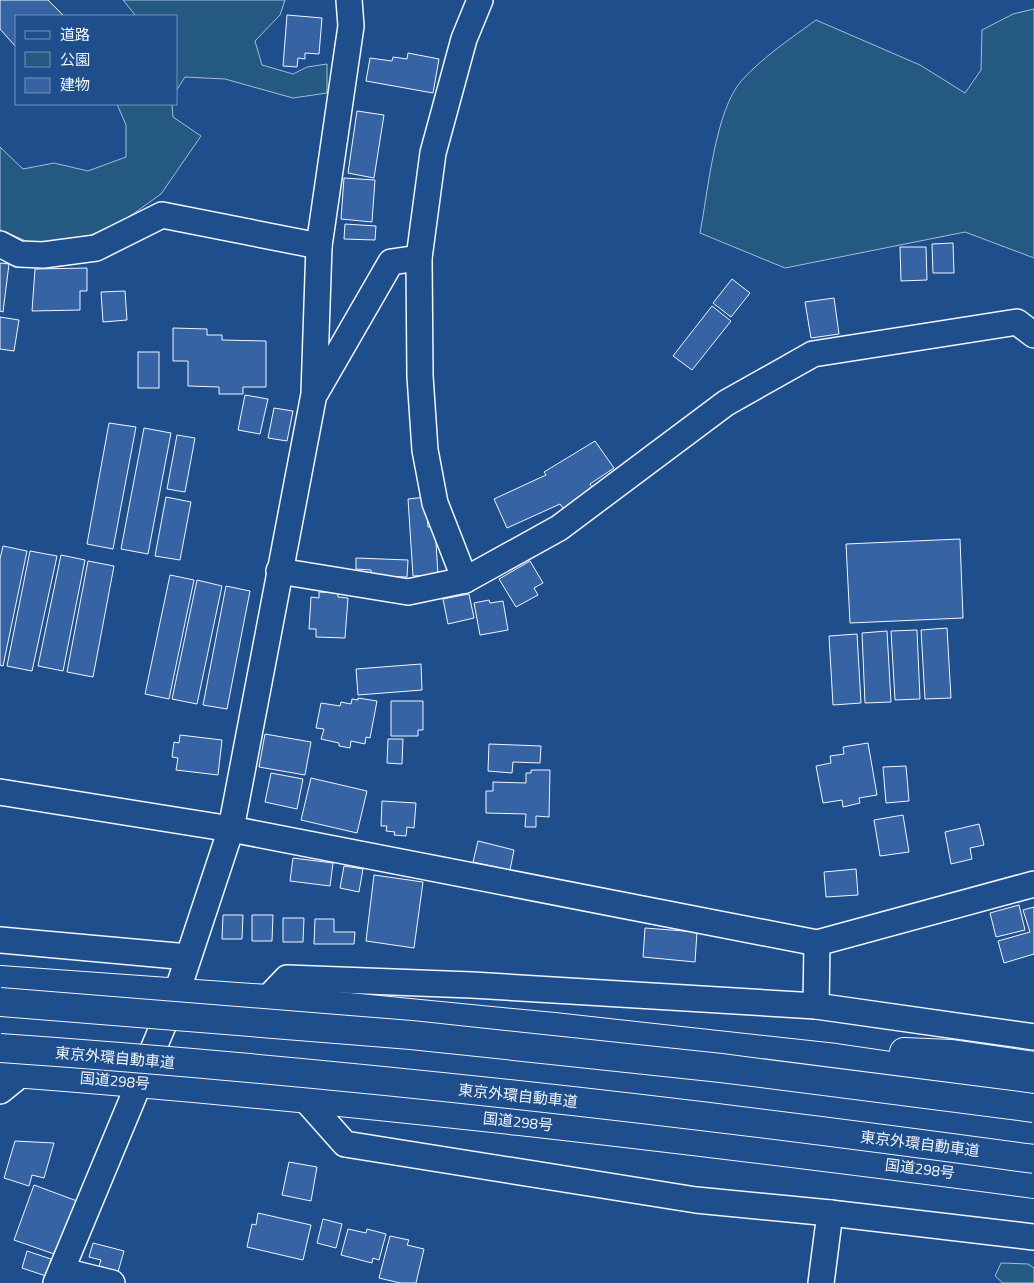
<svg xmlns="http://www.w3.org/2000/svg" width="1034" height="1283" viewBox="0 0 1034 1283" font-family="'Titillium Web','Noto Sans JP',sans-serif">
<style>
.green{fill:#245a82;stroke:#a8bbd7}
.building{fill:#3563a3;stroke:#f2f6ff}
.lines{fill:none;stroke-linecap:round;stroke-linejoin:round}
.street-casing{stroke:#f2f6ff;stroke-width:28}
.highway-casing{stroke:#f2f6ff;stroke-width:30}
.street{stroke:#1f4e8c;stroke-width:25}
.highway{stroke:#1f4e8c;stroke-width:28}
.highway-bridge-casing{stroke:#f2f6ff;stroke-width:30;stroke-linecap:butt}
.highway-bridge{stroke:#1f4e8c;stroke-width:28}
.labels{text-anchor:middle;stroke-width:4;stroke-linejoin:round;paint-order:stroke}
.street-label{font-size:15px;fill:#f2f6ff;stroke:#1f4e8c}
</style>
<rect width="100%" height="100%" fill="#1f4e8c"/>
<!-- green -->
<g class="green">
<polygon points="123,0 285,0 280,15 255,41 262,65 293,74 307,67 327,64 327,93 293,98 225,79 185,77 176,91 176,16 136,16"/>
<path d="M 1034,9 L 1034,258 L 965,232 L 785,268 L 700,233 C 708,192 715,110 742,80 C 763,57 790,39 816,20 L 920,65 L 965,93 L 981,70 L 982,30 L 1013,14 Z"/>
<polygon points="117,104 172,104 173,117 201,136 161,194 126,219 82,239 31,243 0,230 0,147 23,169 54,163 88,171 126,157 126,125"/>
<polygon points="1001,1263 1028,1264 1034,1268 1034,1283 1003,1283 995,1276"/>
</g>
<!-- building -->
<g class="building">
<polygon points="0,0 48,0 64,16 16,16 16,47 0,29"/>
<polygon points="287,15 322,18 319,54 305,53 305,59 298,58 297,67 283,66"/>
<polygon points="408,53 439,59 433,93 366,81 370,58 392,61 393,57 407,59"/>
<polygon points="357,111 384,115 374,178 348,173"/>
<polygon points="344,178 375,180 372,222 341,219"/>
<polygon points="345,224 376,226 375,240 344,239"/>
<polygon points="953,243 954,273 933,273 932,244"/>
<polygon points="900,247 926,247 927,280 901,281"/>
<polygon points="0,263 9,264 3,312 0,311"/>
<polygon points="87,268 87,291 80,291 80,310 32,311 35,269"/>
<polygon points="732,279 750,293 731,317 713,303"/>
<polygon points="125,291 127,320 103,322 101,292"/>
<polygon points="834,298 839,334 811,338 805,302"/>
<polygon points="712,306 731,321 692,370 673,356"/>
<polygon points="0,317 19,320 14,351 0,349"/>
<polygon points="173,328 207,329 207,335 222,335 222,340 266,341 266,387 243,387 243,394 219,394 219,387 188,386 188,361 173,361"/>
<rect x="138" y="352" width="21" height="36"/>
<polygon points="245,395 268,399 260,434 238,430"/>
<polygon points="274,408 293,411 287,441 268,438"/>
<polygon points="109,423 136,427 113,549 87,544"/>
<polygon points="144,428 171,433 148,554 121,549"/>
<polygon points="177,435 195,438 185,492 167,489"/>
<polygon points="595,441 614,468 590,484 596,494 566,512 560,504 507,528 494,499 546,475 544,472"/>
<polygon points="166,497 191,502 180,560 155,556"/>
<polygon points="426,497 428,527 435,526 438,575 413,576 408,499"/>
<polygon points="960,539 963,618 850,623 846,544"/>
<polygon points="3,546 27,551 3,666 0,665 0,559"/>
<polygon points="30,551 57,556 32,671 7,666"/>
<polygon points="61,555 85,560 63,671 38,666"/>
<polygon points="356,558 408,560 407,577 371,576 371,570 356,569"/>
<polygon points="88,561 114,566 93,677 67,672"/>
<polygon points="530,561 543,583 534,588 538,595 516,607 499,579"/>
<polygon points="170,575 194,580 169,699 145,694"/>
<polygon points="197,580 222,586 197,704 172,699"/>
<polygon points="226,586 250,591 227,709 203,705"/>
<polygon points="319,592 338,593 338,597 348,598 345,638 316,637 316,629 309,629 311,597 319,598"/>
<polygon points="469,594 474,618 448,624 443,599"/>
<polygon points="489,600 490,603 503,601 508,630 480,635 474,603"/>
<polygon points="947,628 951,698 925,699 921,630"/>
<polygon points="917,630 920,699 895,700 891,631"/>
<polygon points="887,631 891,702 865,703 862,633"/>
<polygon points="857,634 861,703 833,705 829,636"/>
<polygon points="421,664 422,690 358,695 356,669"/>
<polygon points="358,698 377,701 370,738 366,737 365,744 351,741 350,748 339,746 339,743 321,739 324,729 316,728 321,703 340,706 341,702 351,704 352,699 358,700"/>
<polygon points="391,701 423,701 423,730 418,730 418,736 391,736"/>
<polygon points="265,734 311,742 305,775 259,767"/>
<polygon points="180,735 222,740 218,775 176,770 178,758 172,757 174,742 179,743"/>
<polygon points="388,739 403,739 402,764 387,763"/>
<polygon points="868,743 877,795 859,798 860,803 843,807 842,800 823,803 816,766 831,763 830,756 844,754 843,747"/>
<polygon points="489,744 541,746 540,763 513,762 512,773 488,771"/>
<polygon points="906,766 909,801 886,803 883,767"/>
<polygon points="531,770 550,770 549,817 536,816 536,827 525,827 526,814 486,813 486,791 493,791 493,782 526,783 526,773 531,773"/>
<polygon points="271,773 303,779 297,809 265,802"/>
<polygon points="311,778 367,791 357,833 301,820"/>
<polygon points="382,801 416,803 414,828 407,827 406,836 394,835 395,832 386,831 387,826 381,826"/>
<polygon points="903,815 909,852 880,856 874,820"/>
<polygon points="979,824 984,845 970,848 972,859 951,864 945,832"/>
<polygon points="478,841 514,850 510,870 473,862"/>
<polygon points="293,858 333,863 330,886 290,881"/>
<polygon points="344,866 363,869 359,892 340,888"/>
<polygon points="856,869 858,895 826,897 824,872"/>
<polygon points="374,875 423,882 414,948 366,941"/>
<polygon points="1019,905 1025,930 996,937 990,913"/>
<polygon points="1034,907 1034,954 1004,963 998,941 1030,932 1023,910"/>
<polygon points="223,915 243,915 242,939 222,939"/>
<polygon points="252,915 273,915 272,941 252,941"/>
<polygon points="283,918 304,918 303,942 283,942"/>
<polygon points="315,919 334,919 334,932 355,932 354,944 314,944"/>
<polygon points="645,928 697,932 695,962 643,957"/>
<polygon points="15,1141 54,1143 44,1178 32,1175 29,1186 4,1178"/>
<polygon points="289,1162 317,1167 311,1201 282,1195"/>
<polygon points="34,1185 77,1201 57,1255 14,1240"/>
<polygon points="258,1213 311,1225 303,1260 247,1247 252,1224 256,1225"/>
<polygon points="323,1219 342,1224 336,1248 317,1243"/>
<polygon points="348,1229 366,1233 367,1229 386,1234 379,1260 373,1258 372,1263 341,1255"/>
<polygon points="390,1236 409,1240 407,1245 424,1249 416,1283 400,1283 379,1278"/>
<polygon points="93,1243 124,1251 118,1272 99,1266 101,1260 89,1257"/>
<polygon points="27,1251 51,1259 46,1276 22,1268"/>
</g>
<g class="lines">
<defs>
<g id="street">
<polyline points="0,244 19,254 43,255 96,248 162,215 319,246"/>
<polyline points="316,392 391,262 419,258"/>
<polyline points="279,571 408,592 465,580 559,528 726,403 813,354 1017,322 1034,335"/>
<polyline points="465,580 435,503 425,450 420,376 419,258 433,153 464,39 480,0"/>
<polyline points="0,792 231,829 817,943 1034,884"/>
<polyline points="0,940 188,957"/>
<polyline points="267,999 287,978 472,985 816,1006 1034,1037"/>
<polyline points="816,1006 817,943"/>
<polyline points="0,1091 21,1074"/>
<polyline points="305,1099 345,1144 696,1200 830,1213 1034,1237"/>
<polyline points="63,1271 112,1283"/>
<polyline points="56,1283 177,992 231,829 314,394 319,246 351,26 349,0"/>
<polyline points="821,1283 830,1213"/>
</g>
<g id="highway">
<polyline points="0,980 267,999 554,1027 836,1058 1034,1087"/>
<polyline points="904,1052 952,1054 1034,1066"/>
<path d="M 0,1072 C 346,1098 690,1139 1034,1184"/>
</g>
</defs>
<!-- street casing -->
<use href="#street" class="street-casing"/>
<!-- highway casing -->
<use href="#highway" class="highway-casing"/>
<!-- street -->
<use href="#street" class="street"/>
<!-- highway -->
<use href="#highway" class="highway"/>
<defs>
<g id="highway-bridge">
<polyline points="0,1002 411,1035 721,1068 1034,1108"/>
<path d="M 0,1048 C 346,1072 691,1112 1034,1159"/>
</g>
</defs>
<!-- highway-bridge casing -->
<use href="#highway-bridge" class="highway-bridge-casing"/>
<!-- highway-bridge -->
<use href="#highway-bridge" class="highway-bridge"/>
</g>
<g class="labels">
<!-- street labels -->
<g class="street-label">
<text transform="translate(115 1058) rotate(5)" y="5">東京外環自動車道</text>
<text transform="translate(115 1081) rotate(5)" y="5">国道298号</text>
<text transform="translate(518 1096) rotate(6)" y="5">東京外環自動車道</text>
<text transform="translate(518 1122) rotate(6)" y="5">国道298号</text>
<text transform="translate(920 1144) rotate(7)" y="5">東京外環自動車道</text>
<text transform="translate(920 1169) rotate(7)" y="5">国道298号</text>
</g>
</g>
<!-- legend -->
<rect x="15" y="15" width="162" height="90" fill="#1f4e8c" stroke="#7391ba"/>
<rect x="25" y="31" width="25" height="8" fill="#1f4e8c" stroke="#7391ba"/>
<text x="60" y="40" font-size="15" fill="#f2f6ff">道路</text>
<rect x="25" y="52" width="25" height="15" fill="#245a82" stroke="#7391ba"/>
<text x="60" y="65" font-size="15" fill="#f2f6ff">公園</text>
<rect x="25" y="78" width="25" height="15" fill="#3563a3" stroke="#7391ba"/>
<text x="60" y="90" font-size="15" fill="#f2f6ff">建物</text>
</svg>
